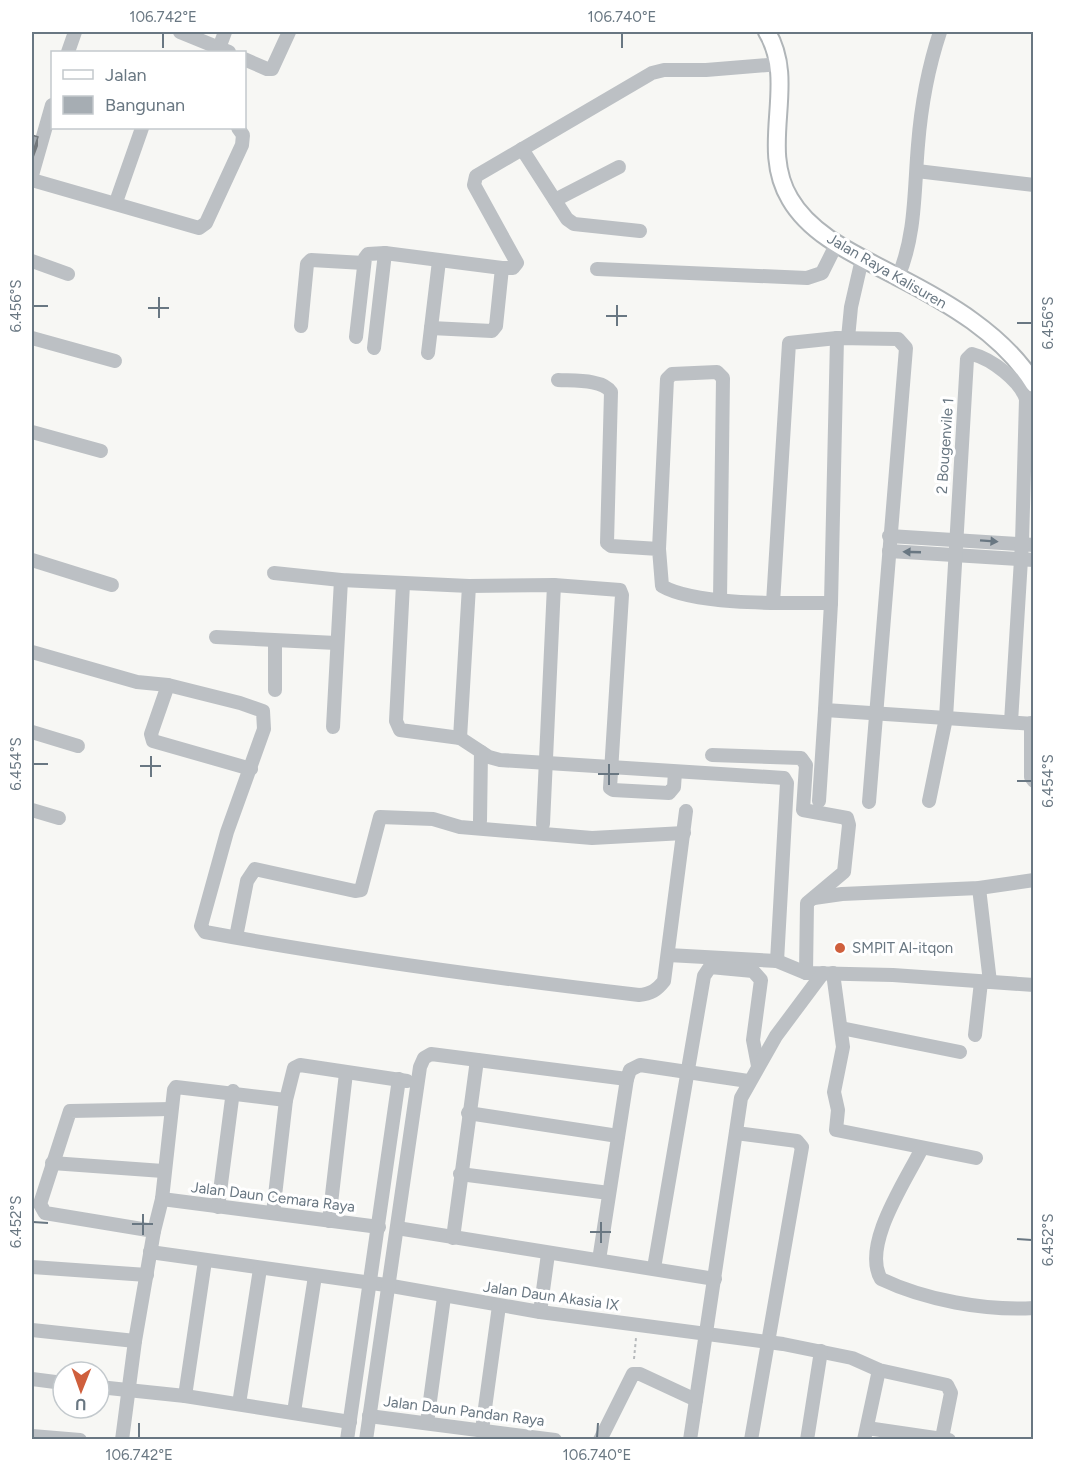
<svg xmlns="http://www.w3.org/2000/svg" width="1065" height="1471" viewBox="0 0 1065 1471" font-family="Figtree,sans-serif">
<style>
.lines{fill:none;stroke-linecap:round;stroke-linejoin:round}
.major-casing{stroke:#b0b5b8;stroke-width:20}
.path{stroke:#b7babc;stroke-width:2;stroke-dasharray:3 3;stroke-linecap:butt}
.minor{stroke:#bcc0c4;stroke-width:14}
.major{stroke:#fff;stroke-width:16}
.shaded-wall{fill:#74797d}
.building{fill:#a6adb3;stroke:#74797d;stroke-width:1.5}
.oneway{fill:#697782}
.ticks{fill:none;stroke:#697782;stroke-width:2}
.poi-dot{fill:#cf5f3c;stroke:#fff;stroke-width:2}
.labels{text-anchor:middle;stroke-width:6;stroke-linejoin:round;paint-order:stroke}
.street-label{font-size:15px;fill:#697782;stroke:#fff}
.poi-label{font-size:15px;fill:#697782;stroke:#fff;text-anchor:start}
.neatline{fill:none;stroke:#697782;stroke-width:2}
.ticks-label{font-size:15px;text-anchor:middle;fill:#697782}
</style>
<rect width="100%" height="100%" fill="#f7f7f4"/>
<g class="lines">
<defs>
<path id="major" d="M 767,32 C 798,84 758,146 790,199 C 812,237 859,256 896,276 C 947,302 1003,334 1034,384"/>
</defs>
<!-- major casing -->
<use href="#major" class="major-casing"/>
<!-- path -->
<polyline class="path" points="634,1359 636,1338"/>
<!-- minor -->
<g class="minor">
<polyline points="180,32 229,52"/>
<polyline points="219,48 225,32"/>
<polyline points="68,52 75,32"/>
<polyline points="244,59 267,69 272,69 289,32"/>
<polyline points="522,149 567,219 574,224 640,231"/>
<polyline points="917,171 1034,185"/>
<polyline points="32,175 52,105"/>
<polyline points="32,180 199,228 206,223 242,145 243,135 238,128"/>
<polyline points="555,200 619,167"/>
<polyline points="116,202 142,128"/>
<polyline points="32,261 68,274"/>
<polyline points="597,269 807,278 822,273 837,243"/>
<path d="M 898,277 C 916,235 914,190 918,145 C 921,107 928,68 940,32"/>
<polyline points="301,326 307,264 311,260 364,263"/>
<polyline points="431,328 492,331 496,326 502,268"/>
<polyline points="356,337 365,258 368,254 385,253"/>
<polyline points="32,338 115,361"/>
<polyline points="848,338 851,307 862,259"/>
<polyline points="374,348 385,253 502,268 513,268 517,263 474,185 476,176 652,73 664,70 706,70 780,64"/>
<polyline points="428,353 439,261"/>
<path d="M 558,380 C 573,381 603,379 611,392 L 607,543 L 611,546 L 659,549 L 662,586 C 696,606 790,603 831,603 L 825,710 L 946,718 L 929,801"/>
<polyline points="32,432 101,451"/>
<polyline points="889,536 1034,545"/>
<polyline points="659,549 667,379 672,374 717,372 723,378 720,600"/>
<polyline points="889,551 1034,560"/>
<polyline points="32,560 112,585"/>
<polyline points="274,573 341,580 469,586 460,738"/>
<polyline points="403,584 396,721 400,730 460,738 489,757 500,760 784,778 787,783 777,961"/>
<polyline points="469,586 554,585 620,590 622,595 610,788 613,790 669,793 674,787 675,772"/>
<polyline points="773,603 789,343 837,338 898,339 906,348 869,802"/>
<polyline points="831,603 837,338"/>
<polyline points="216,637 336,643"/>
<path d="M 32,652 L 137,682 L 168,685 L 240,703 L 263,711 L 264,729 L 227,832 L 201,926 L 205,932 C 349,959 494,978 639,995 C 651,994 657,990 664,981 L 686,811"/>
<polyline points="168,685 151,734 153,741 251,769"/>
<polyline points="275,690 275,641"/>
<path d="M 1011,722 L 1022,543 L 1026,399 C 1020,381 992,359 972,354 L 967,359 L 946,718 L 1034,724"/>
<polyline points="1031,723 1031,777 1034,781"/>
<polyline points="333,727 341,580"/>
<polyline points="32,732 78,746"/>
<polyline points="712,755 801,758 806,765 803,810 847,818 849,825 844,872 807,903 806,973"/>
<polyline points="819,801 825,710"/>
<polyline points="32,810 59,818"/>
<polyline points="480,821 481,752"/>
<polyline points="543,824 554,585"/>
<polyline points="979,888 990,982"/>
<polyline points="814,898 842,894 979,888 1034,880"/>
<polyline points="236,937 247,881 255,869 355,891 361,890 380,817 433,819 460,827 592,838 684,833"/>
<polyline points="668,955 777,961 806,973 893,975 1034,985"/>
<polyline points="833,973 843,1047 834,1092 838,1110 836,1130 976,1158"/>
<polyline points="841,1028 960,1052"/>
<polyline points="975,1035 981,982"/>
<polyline points="468,1113 618,1136"/>
<polyline points="736,1133 797,1141 802,1147 751,1440"/>
<path d="M 922,1148 C 907,1179 861,1245 881,1279 C 925,1300 985,1311 1034,1308"/>
<polyline points="52,1163 163,1171"/>
<polyline points="460,1174 609,1193"/>
<polyline points="162,1199 379,1227"/>
<polyline points="218,1207 233,1091"/>
<polyline points="273,1213 286,1100 294,1068 300,1065 407,1081"/>
<polyline points="329,1221 346,1073"/>
<polyline points="397,1228 715,1279"/>
<polyline points="154,1231 45,1213 40,1204 70,1111 171,1109"/>
<polyline points="453,1238 477,1060"/>
<polyline points="150,1252 386,1285 540,1312 783,1344 852,1358 879,1370 947,1385 951,1393 942,1438"/>
<polyline points="599,1260 627,1079"/>
<polyline points="32,1267 147,1275"/>
<polyline points="654,1268 704,976 710,967 753,971 761,980 753,1040 758,1066"/>
<polyline points="540,1312 548,1254"/>
<polyline points="32,1330 135,1341"/>
<polyline points="32,1379 63,1383"/>
<polyline points="99,1387 185,1396 350,1422"/>
<polyline points="185,1396 205,1261"/>
<polyline points="239,1404 260,1269"/>
<polyline points="294,1412 315,1276"/>
<polyline points="369,1416 555,1440"/>
<polyline points="427,1423 444,1297"/>
<polyline points="867,1428 949,1440"/>
<polyline points="482,1430 499,1306"/>
<polyline points="32,1436 80,1440"/>
<polyline points="122,1440 135,1341 154,1231 162,1199 174,1090 176,1087 286,1100"/>
<polyline points="347,1440 399,1079"/>
<polyline points="366,1440 420,1067 424,1058 431,1054 627,1079 630,1070 640,1065 748,1081"/>
<polyline points="600,1440 633,1374 640,1374 696,1400"/>
<polyline points="690,1440 741,1098 776,1036 823,973"/>
<polyline points="807,1440 821,1351"/>
<polyline points="864,1440 879,1370"/>
</g>
<!-- major -->
<use href="#major" class="major"/>
</g>
<!-- shaded-wall -->
<polygon class="shaded-wall" points="38,137 38,146 32,162 32,154"/>
<!-- building -->
<polygon class="building" points="32,135 38,137 32,154"/>
<!-- one-way arrows -->
<defs><path id="oneway-solid" d="M-6-.8H1V-3.2L6.5 0L1 3.2V.8H-6Z" transform="scale(1.5)"/></defs>
<g class="oneway">
<use href="#oneway-solid" transform="translate(989 541) rotate(4)"/>
<use href="#oneway-solid" transform="translate(912 552) rotate(-178)"/>
</g>
<!-- ticks -->
<path class="ticks" d="M 163,48 L 163,33M 622,48 L 622,33M 33,306 L 48,306M 148,308 L 169,308M 606,316 L 627,316M 159,318 L 159,297M 1017,323 L 1032,323M 617,326 L 617,305M 33,764 L 48,764M 140,766 L 161,766M 598,774 L 619,774M 151,777 L 151,756M 1017,781 L 1032,781M 609,785 L 609,764M 33,1222 L 48,1223M 132,1224 L 153,1224M 590,1232 L 611,1232M 143,1235 L 143,1214M 1017,1239 L 1032,1240M 601,1243 L 601,1222M 139,1438 L 139,1423M 597,1438 L 598,1423"/>
<!-- markers -->
<circle class="poi-dot" cx="840" cy="948" r="6"/>
<g class="labels">
<!-- street labels -->
<g class="street-label">
<text transform="translate(887 271) rotate(30)" y="5">Jalan Raya Kalisuren</text>
<text transform="translate(945 446) rotate(-86)" y="5">2 Bougenvile 1</text>
<text transform="translate(273 1197) rotate(7)" y="5">Jalan Daun Cemara Raya</text>
<text transform="translate(551 1296) rotate(8)" y="5">Jalan Daun Akasia IX</text>
<text transform="translate(464 1411) rotate(7)" y="5">Jalan Daun Pandan Raya</text>
</g>
<!-- poi labels -->
<g class="poi-label">
<text x="852" y="953">SMPIT Al-itqon</text>
</g>
</g>
<!-- border -->
<rect width="1065" height="1471" fill="none" stroke="#ffffff" stroke-width="66"/>
<!-- legend -->
<rect x="51" y="51" width="195" height="78" fill="#ffffff" stroke="#c3c9cd" stroke-width="1.5"/>
<rect x="63" y="70" width="30" height="9" fill="#ffffff" stroke="#c3c9cd" stroke-width="1.5"/>
<text x="105" y="81" font-size="18" fill="#697782">Jalan</text>
<rect x="63" y="96" width="30" height="18" fill="#a6adb3" stroke="#c3c9cd" stroke-width="1.5"/>
<text x="105" y="111" font-size="18" fill="#697782">Bangunan</text>
<!-- north arrow -->
<g transform="translate(81 1390) rotate(181)"><circle r="28" fill="#ffffff" stroke="#c3c9cd" stroke-width="1.5"/>
<path d="M0-4.5L10 22L0 15L-10 22Z" fill="#cf5f3c"/>
<text y="-9" font-size="16" font-weight="bold" text-anchor="middle" fill="#697782">U</text>
</g>
<rect x="33" y="33" width="999" height="1405" class="neatline"/>
<g class="ticks-label">
<text x="163" y="22">106.742°E</text>
<text x="622" y="22">106.740°E</text>
<text transform="translate(16 306) rotate(-90)" y="5">6.456°S</text>
<text transform="translate(1048 323) rotate(-90)" y="5">6.456°S</text>
<text transform="translate(16 764) rotate(-90)" y="5">6.454°S</text>
<text transform="translate(1048 781) rotate(-90)" y="5">6.454°S</text>
<text transform="translate(16 1222) rotate(-90)" y="5">6.452°S</text>
<text transform="translate(1048 1240) rotate(-90)" y="5">6.452°S</text>
<text x="139" y="1460">106.742°E</text>
<text x="597" y="1460">106.740°E</text>
</g>
</svg>
